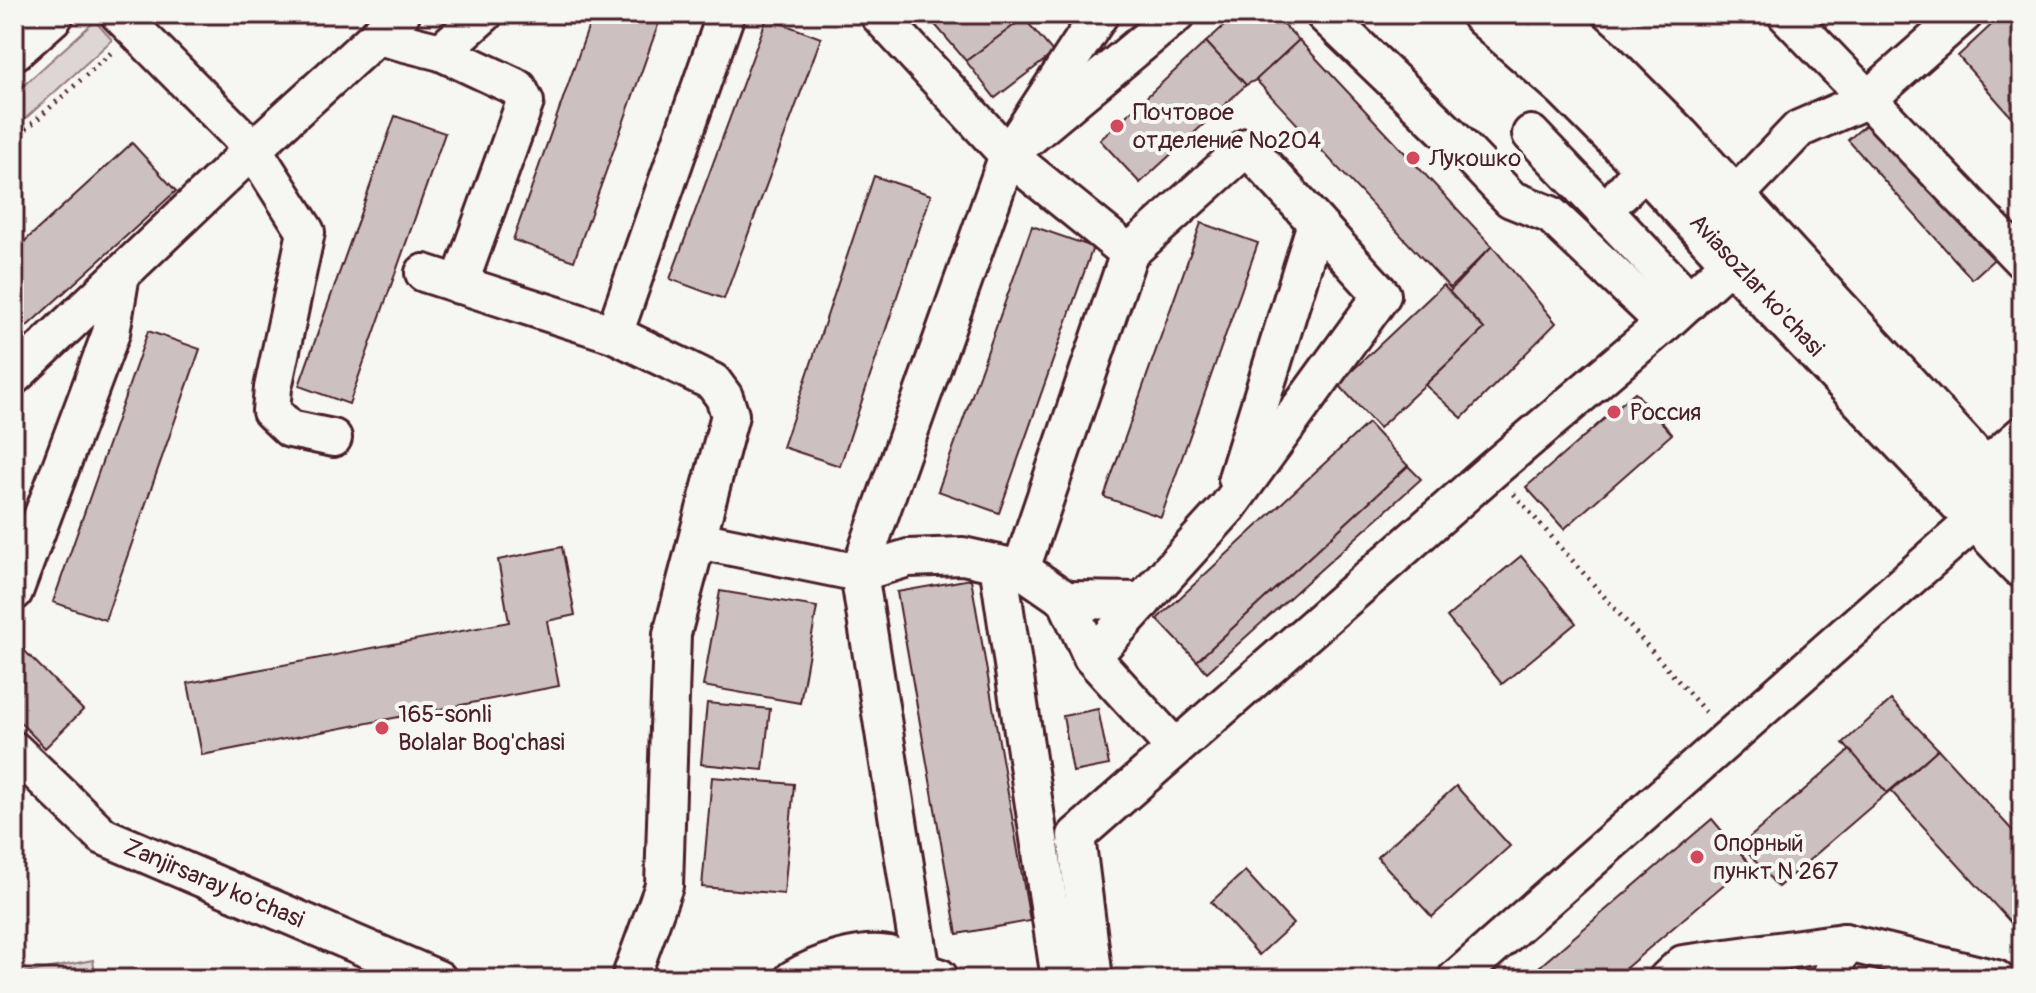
<svg xmlns="http://www.w3.org/2000/svg" width="2036" height="993" viewBox="0 0 2036 993" font-family="Pangolin,sans-serif">
<style>
.green{fill:#ddd6d5;stroke:#947a80;stroke-width:2}
.building{fill:#ccc1c0;stroke:#4a1f2b;stroke-width:2}
.lines{fill:none;stroke-linecap:round;stroke-linejoin:round}
.minor-casing{stroke:#4a1f2b;stroke-width:42}
.major-casing{stroke:#4a1f2b;stroke-width:50}
.path{stroke:#4a1f2b;stroke-width:5;stroke-dasharray:2 6;stroke-linecap:butt}
.minor{stroke:#f6f6f2;stroke-width:36}
.major{stroke:#f6f6f2;stroke-width:44}
.poi-dot{fill:#d1495b;stroke:#f6f6f2;stroke-width:3}
.labels{text-anchor:middle;stroke-width:8;stroke-linejoin:round;paint-order:stroke}
.poi-label{font-size:24px;fill:#4a1f2b;stroke:#f6f6f2;text-anchor:start}
.street-label{font-size:24px;fill:#4a1f2b;stroke:#f6f6f2}
</style>
<rect width="100%" height="100%" fill="#f6f6f2"/>
<filter id="ink" filterUnits="userSpaceOnUse"><feTurbulence type="fractalNoise" baseFrequency=".0125" numOctaves="2"/><feDisplacementMap in="SourceGraphic" scale="16" xChannelSelector="R" yChannelSelector="G"/><feConvolveMatrix kernelMatrix="1 2 1 2 8 2 1 2 1" color-interpolation-filters="sRGB"/></filter>
<g filter="url(#ink)">
<!-- green -->
<g class="green">
<polygon points="95,21 112,40 14,129 14,94"/>
<polygon points="93,960 96,979 14,979 14,975"/>
</g>
<!-- building -->
<g class="building">
<polygon points="593,14 662,14 574,261 513,240"/>
<polygon points="926,14 1020,14 1024,18 966,61"/>
<polygon points="1237,14 1273,14 1299,40 1256,80 1246,85 1206,42"/>
<polygon points="2003,14 2022,14 2022,129 1958,56"/>
<polygon points="767,18 821,38 724,299 670,279"/>
<polygon points="1024,18 1054,53 995,98 966,61"/>
<polygon points="1299,40 1492,246 1450,288 1256,80"/>
<polygon points="1206,42 1246,85 1140,183 1100,140"/>
<polygon points="395,116 445,133 349,404 299,386"/>
<polygon points="1876,116 2000,254 1972,279 1848,140"/>
<polygon points="132,143 176,191 14,338 14,251"/>
<polygon points="874,176 931,195 840,466 783,447"/>
<polygon points="1201,223 1258,243 1161,517 1104,497"/>
<polygon points="1032,226 1093,247 999,513 938,491"/>
<polygon points="1492,246 1556,323 1462,418 1425,385 1484,329 1449,292"/>
<polygon points="1443,285 1484,329 1379,428 1338,384"/>
<polygon points="148,331 200,349 105,620 53,602"/>
<polygon points="1635,392 1672,434 1564,529 1526,487"/>
<polygon points="1368,423 1408,466 1197,661 1157,619"/>
<polygon points="1408,466 1421,479 1207,672 1197,661"/>
<polygon points="562,547 575,615 547,621 559,686 202,755 188,683 509,622 498,560"/>
<polygon points="1521,556 1576,623 1502,684 1447,617"/>
<polygon points="971,579 1030,921 957,934 897,592"/>
<polygon points="720,591 817,607 800,703 703,686"/>
<polygon points="15,641 83,710 45,748 14,716"/>
<polygon points="1891,700 1938,749 1887,793 1843,743"/>
<polygon points="707,703 770,709 763,770 701,764"/>
<polygon points="1098,709 1109,765 1073,772 1063,716"/>
<polygon points="1938,749 2022,841 2022,935 1891,791"/>
<polygon points="1850,750 1887,793 1778,887 1741,845"/>
<polygon points="712,777 794,784 784,894 702,887"/>
<polygon points="1456,786 1510,846 1432,917 1377,857"/>
<polygon points="1712,819 1749,863 1613,979 1525,979"/>
<polygon points="1245,871 1293,924 1259,955 1211,902"/>
<polygon points="1183,970 1194,979 1176,979"/>
<polygon points="327,972 329,979 300,979"/>
</g>
<g class="lines">
<defs>
<g id="minor">
<polyline points="119,14 253,149 306,232 273,388 271,411 290,429 333,438"/>
<polyline points="878,14 1008,155"/>
<polyline points="1324,14 1449,134 1511,199 1551,215 1665,323"/>
<polyline points="1786,14 2022,260"/>
<polyline points="377,36 441,52 518,88 525,102 459,285"/>
<polyline points="441,52 484,14"/>
<polyline points="1531,134 1690,301"/>
<polyline points="1621,194 1646,166"/>
<polyline points="1733,198 1799,129 1868,99 1964,14"/>
<polyline points="424,273 614,334 713,382 724,397 730,415 672,634 664,886 630,979"/>
<polyline points="614,334 726,14"/>
<polyline points="14,376 253,149 401,14"/>
<polyline points="1983,469 2022,435"/>
<polyline points="1237,478 1316,223"/>
<polyline points="698,540 859,573 922,973"/>
<polyline points="998,564 1060,979"/>
<polyline points="1021,569 1129,253"/>
<polyline points="859,573 1008,155 1100,14"/>
<polyline points="859,573 908,558 963,556 1021,569 1066,600 1092,657"/>
<polyline points="14,592 111,333 121,274"/>
<polyline points="1066,600 1143,601"/>
<polyline points="1175,748 1092,657 1228,507 1382,295 1247,147 1129,253 1008,155 1177,14"/>
<polyline points="14,750 103,836 438,979"/>
<path d="M 793,979 C 818,964 863,948 892,956 C 908,961 922,973 939,977"/>
<polyline points="1094,979 1076,836 1491,471 1665,323 1752,243"/>
<polyline points="1456,979 1998,500"/>
<polyline points="1667,979 1683,964 1844,942 1996,979"/>
<polyline points="1830,979 1844,942"/>
</g>
<g id="major">
<polyline points="1484,14 1566,86 1646,166 1733,261 2022,565"/>
<polyline points="1549,14 1599,59 1678,138 2022,512"/>
<polyline points="14,47 51,14"/>
</g>
</defs>
<!-- minor casing -->
<use href="#minor" class="minor-casing"/>
<!-- major casing -->
<use href="#major" class="major-casing"/>
<!-- path -->
<g class="path">
<polyline points="14,140 112,52"/>
<polyline points="1514,494 1708,715"/>
</g>
<!-- minor -->
<use href="#minor" class="minor"/>
<!-- major -->
<use href="#major" class="major"/>
</g>
</g>
<!-- markers -->
<g class="poi-dot">
<circle cx="1117" cy="126" r="8"/>
<circle cx="1413" cy="158" r="8"/>
<circle cx="1614" cy="412" r="8"/>
<circle cx="382" cy="728" r="8"/>
<circle cx="1697" cy="857" r="8"/>
</g>
<g class="labels">
<!-- poi labels -->
<g class="poi-label">
<text x="1133" y="120">Почтовое<tspan x="1133" dy="28">отделение №204</tspan></text>
<text x="1429" y="166">Лукошко</text>
<text x="1630" y="420">Россия</text>
<text x="398" y="722">165-sonli<tspan x="398" dy="28">Bolalar Bog'chasi</tspan></text>
<text x="1713" y="851">Опорный<tspan x="1713" dy="28">пункт N 267</tspan></text>
</g>
<!-- street labels -->
<g class="street-label">
<text transform="translate(1757 285) rotate(47)" y="8">Aviasozlar ko'chasi</text>
<text transform="translate(214 883) rotate(23)" y="8">Zanjirsaray ko'chasi</text>
</g>
</g>
<!-- margin -->
<rect width="2036" height="993" fill="none" stroke="#f6f6f2" stroke-width="48"/>
<rect x="24" y="24" width="1988" height="945" fill="none" stroke="#4a1f2b" stroke-width="3" filter="url(#ink)"/>
</svg>
